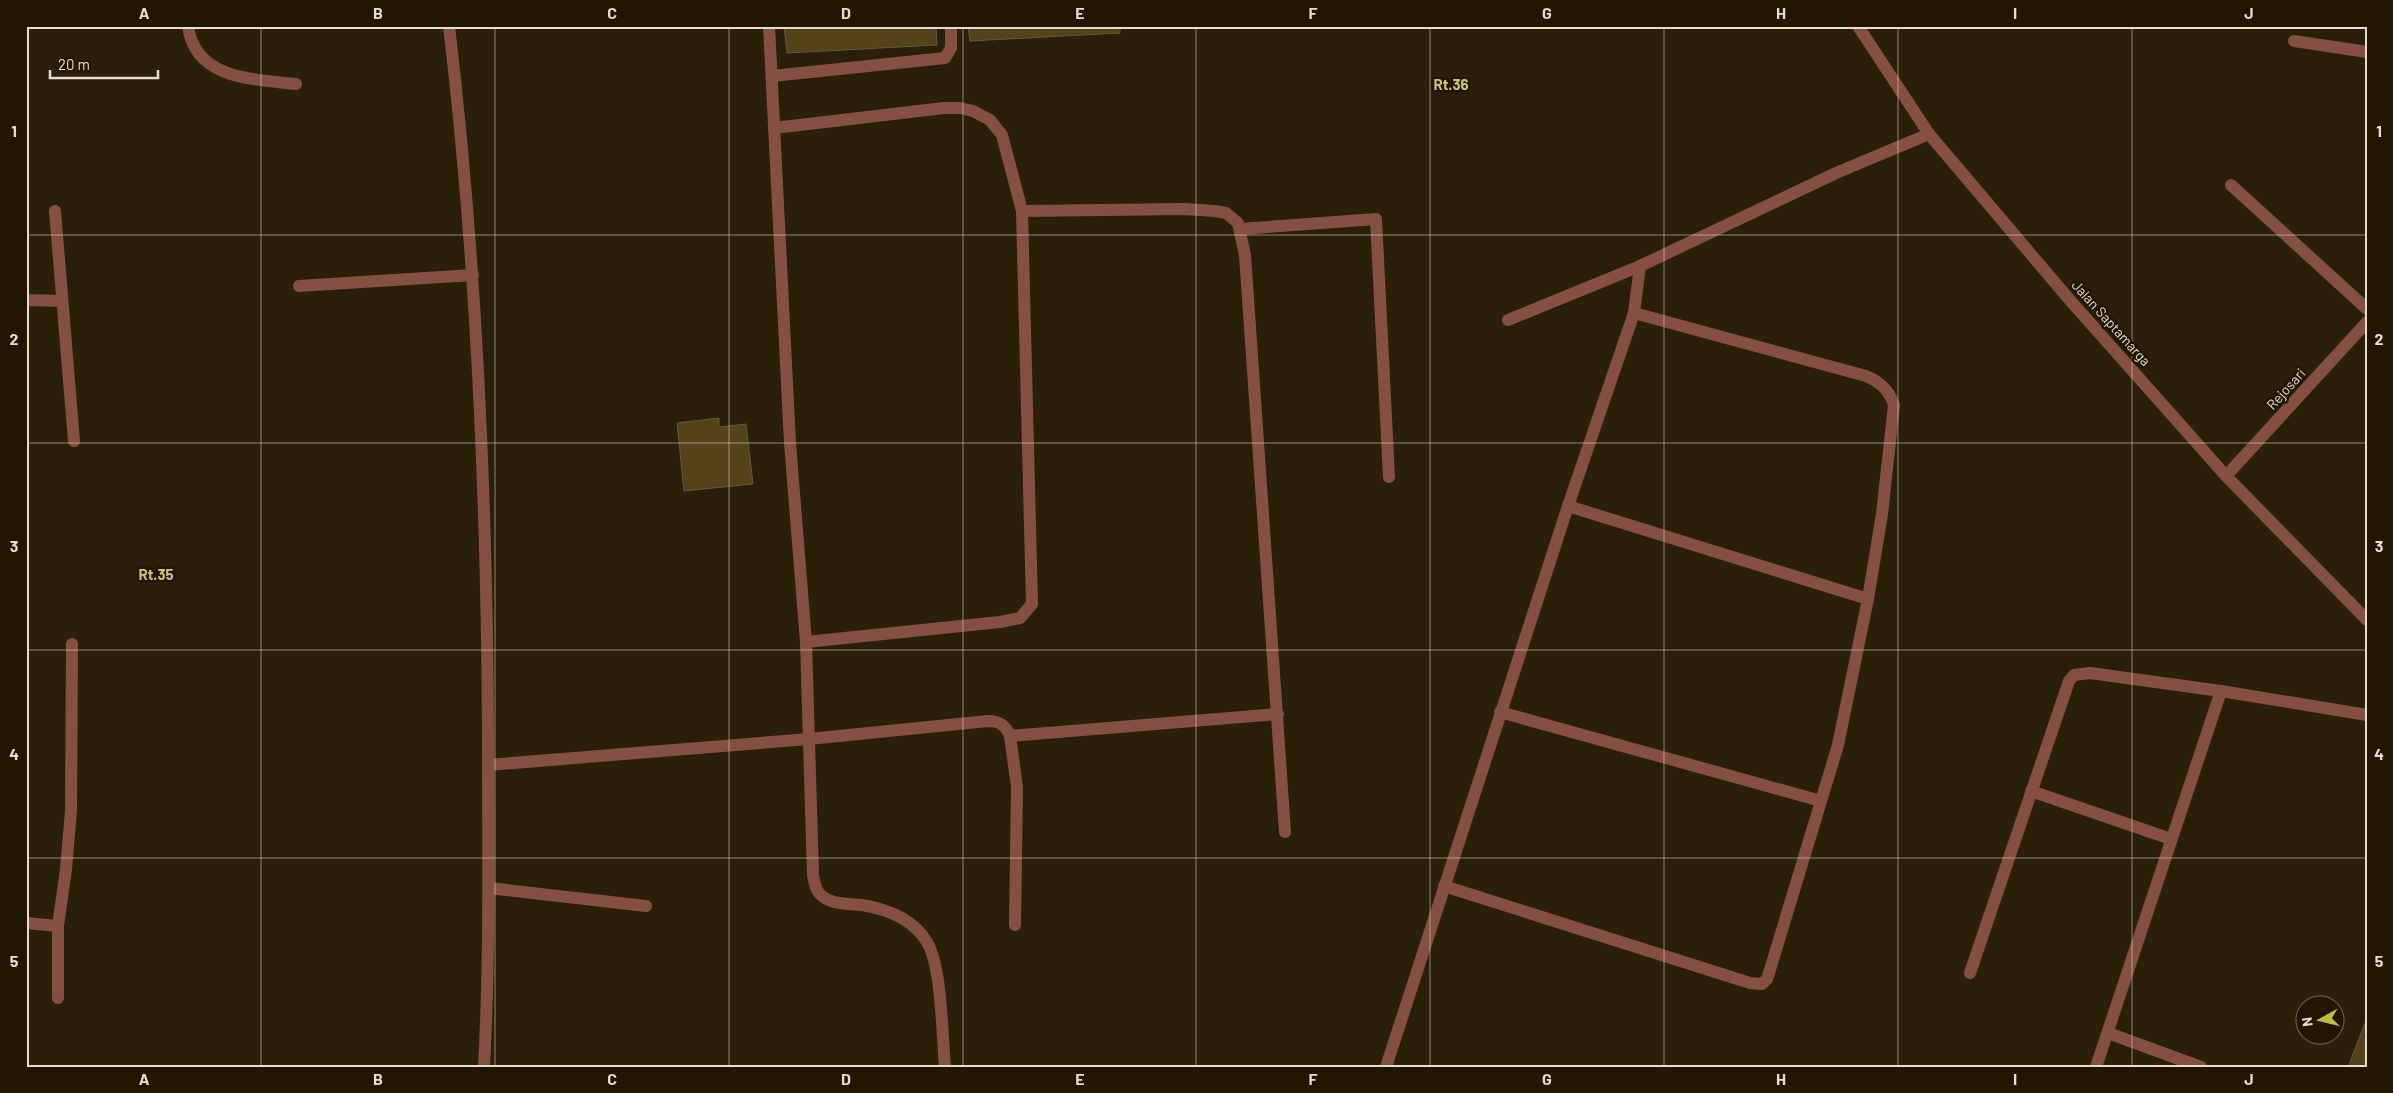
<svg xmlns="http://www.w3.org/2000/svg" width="2393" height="1093" viewBox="0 0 2393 1093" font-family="Barlow,sans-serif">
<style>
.building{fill:#544218;stroke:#635841}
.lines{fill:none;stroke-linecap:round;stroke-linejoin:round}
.minor{stroke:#855042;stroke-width:12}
.grid{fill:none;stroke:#e4ddd0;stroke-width:1;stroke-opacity:0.55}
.labels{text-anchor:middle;stroke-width:5;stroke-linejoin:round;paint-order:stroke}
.street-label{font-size:14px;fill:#e4ddd0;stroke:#201602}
.neighbourhood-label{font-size:15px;font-weight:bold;fill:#c7c87b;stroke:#201602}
.neatline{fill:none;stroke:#e4ddd0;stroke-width:2}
.grid-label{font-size:16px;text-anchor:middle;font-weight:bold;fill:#e4ddd0}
</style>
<rect width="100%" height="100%" fill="#2a2009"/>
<!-- building -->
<g class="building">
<polygon points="784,26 936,26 937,45 787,53"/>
<polygon points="968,26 1120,26 1120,33 970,41"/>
<polygon points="719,418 719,427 746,424 753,484 684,491 677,423"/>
<polygon points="2367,1018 2367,1067 2348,1067"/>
</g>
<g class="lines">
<!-- minor -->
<g class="minor">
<path d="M 188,26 C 195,80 254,79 296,84"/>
<path d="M 449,26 C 477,262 487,499 488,737 C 488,847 490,957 484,1067"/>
<path d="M 769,26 L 790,443 L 806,642 L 813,875 C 814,881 815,888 819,893 C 831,906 847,903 862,905 C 887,909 913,919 927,942 C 942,967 942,1036 945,1067"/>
<polyline points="1858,26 1929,134 2068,298 2226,476 2367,620"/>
<polyline points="2294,41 2367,52"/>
<polyline points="772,76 945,58 951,48 951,26"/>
<polyline points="774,128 944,108 960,108 973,111 990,120 1002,135 1022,211 1032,604 1020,618 1000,622 806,642"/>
<polyline points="2231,185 2367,309"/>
<polyline points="55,211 74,441"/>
<polyline points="1022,211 1184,209 1215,211 1226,213 1238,223 1245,255 1285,832"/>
<polyline points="1240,229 1376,219 1389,477"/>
<polyline points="299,286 473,275"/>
<polyline points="26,300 62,301"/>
<polyline points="1508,320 1640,266 1836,173 1929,134"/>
<polyline points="2226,476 2367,322"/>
<polyline points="1568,506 1868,599"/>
<polyline points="1500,712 1821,801"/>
<polyline points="1010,736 1278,714"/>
<path d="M 488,765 L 809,739 L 988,721 C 999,721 1006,725 1010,736 L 1017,787 L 1015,925"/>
<polyline points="2031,791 2171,839"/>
<path d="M 1444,886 L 1750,983 L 1762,984 L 1767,979 L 1769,973 L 1838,745 L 1868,599 L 1882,514 L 1894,405 C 1889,390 1880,382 1866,376 L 1634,313"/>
<polyline points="489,888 646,906"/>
<polyline points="26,923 58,926"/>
<polyline points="1970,973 2069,681 2074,675 2090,673 2221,691 2367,715"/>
<polyline points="58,998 58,926 66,869 71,811 72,644"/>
<polyline points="2108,1033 2201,1067"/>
<polyline points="1386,1067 1568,506 1634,313 1640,266"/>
<polyline points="2096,1067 2221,691"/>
</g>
</g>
<!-- grid -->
<path class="grid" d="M 261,26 L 261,1067M 495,26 L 495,1067M 729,26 L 729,1067M 963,26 L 963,1067M 1196,26 L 1196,1067M 1430,26 L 1430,1067M 1664,26 L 1664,1067M 1898,26 L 1898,1067M 2132,26 L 2132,1067M 26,235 L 2367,235M 26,443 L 2367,443M 26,650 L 2367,650M 26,858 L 2367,858"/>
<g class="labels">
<!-- street labels -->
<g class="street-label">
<text transform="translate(2111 323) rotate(48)" y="5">Jalan Saptamarga</text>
<text transform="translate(2286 389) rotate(-48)" y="5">Rejosari</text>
</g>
<!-- neighbourhood labels -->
<g class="neighbourhood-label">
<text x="1451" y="90">Rt.36</text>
<text x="156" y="580">Rt.35</text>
</g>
</g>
<!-- border -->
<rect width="2393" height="1093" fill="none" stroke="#201602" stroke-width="55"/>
<!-- north arrow -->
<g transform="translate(2320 1020) rotate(262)"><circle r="24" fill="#201602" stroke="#6e6654"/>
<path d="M0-4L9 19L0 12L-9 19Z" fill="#bfbe42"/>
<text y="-8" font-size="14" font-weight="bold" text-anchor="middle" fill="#e4ddd0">N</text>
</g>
<!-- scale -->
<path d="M50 70v8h108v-8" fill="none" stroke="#e4ddd0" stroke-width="2.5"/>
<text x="58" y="70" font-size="15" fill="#e4ddd0" stroke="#201602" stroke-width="4" paint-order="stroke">20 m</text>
<rect x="28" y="28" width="2338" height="1038" class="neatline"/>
<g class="grid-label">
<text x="144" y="19">A</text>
<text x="378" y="19">B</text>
<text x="612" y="19">C</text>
<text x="846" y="19">D</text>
<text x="1080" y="19">E</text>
<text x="1313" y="19">F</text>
<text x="1547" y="19">G</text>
<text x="1781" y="19">H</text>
<text x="2015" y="19">I</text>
<text x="2249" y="19">J</text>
<text x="14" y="137">1</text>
<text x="2379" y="137">1</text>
<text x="14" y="345">2</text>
<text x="2379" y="345">2</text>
<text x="14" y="552">3</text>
<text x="2379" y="552">3</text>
<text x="14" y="760">4</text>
<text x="2379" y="760">4</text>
<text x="14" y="967">5</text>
<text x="2379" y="967">5</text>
<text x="144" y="1085">A</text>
<text x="378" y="1085">B</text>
<text x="612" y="1085">C</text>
<text x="846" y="1085">D</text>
<text x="1080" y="1085">E</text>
<text x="1313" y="1085">F</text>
<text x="1547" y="1085">G</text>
<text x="1781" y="1085">H</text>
<text x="2015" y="1085">I</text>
<text x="2249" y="1085">J</text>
</g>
</svg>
